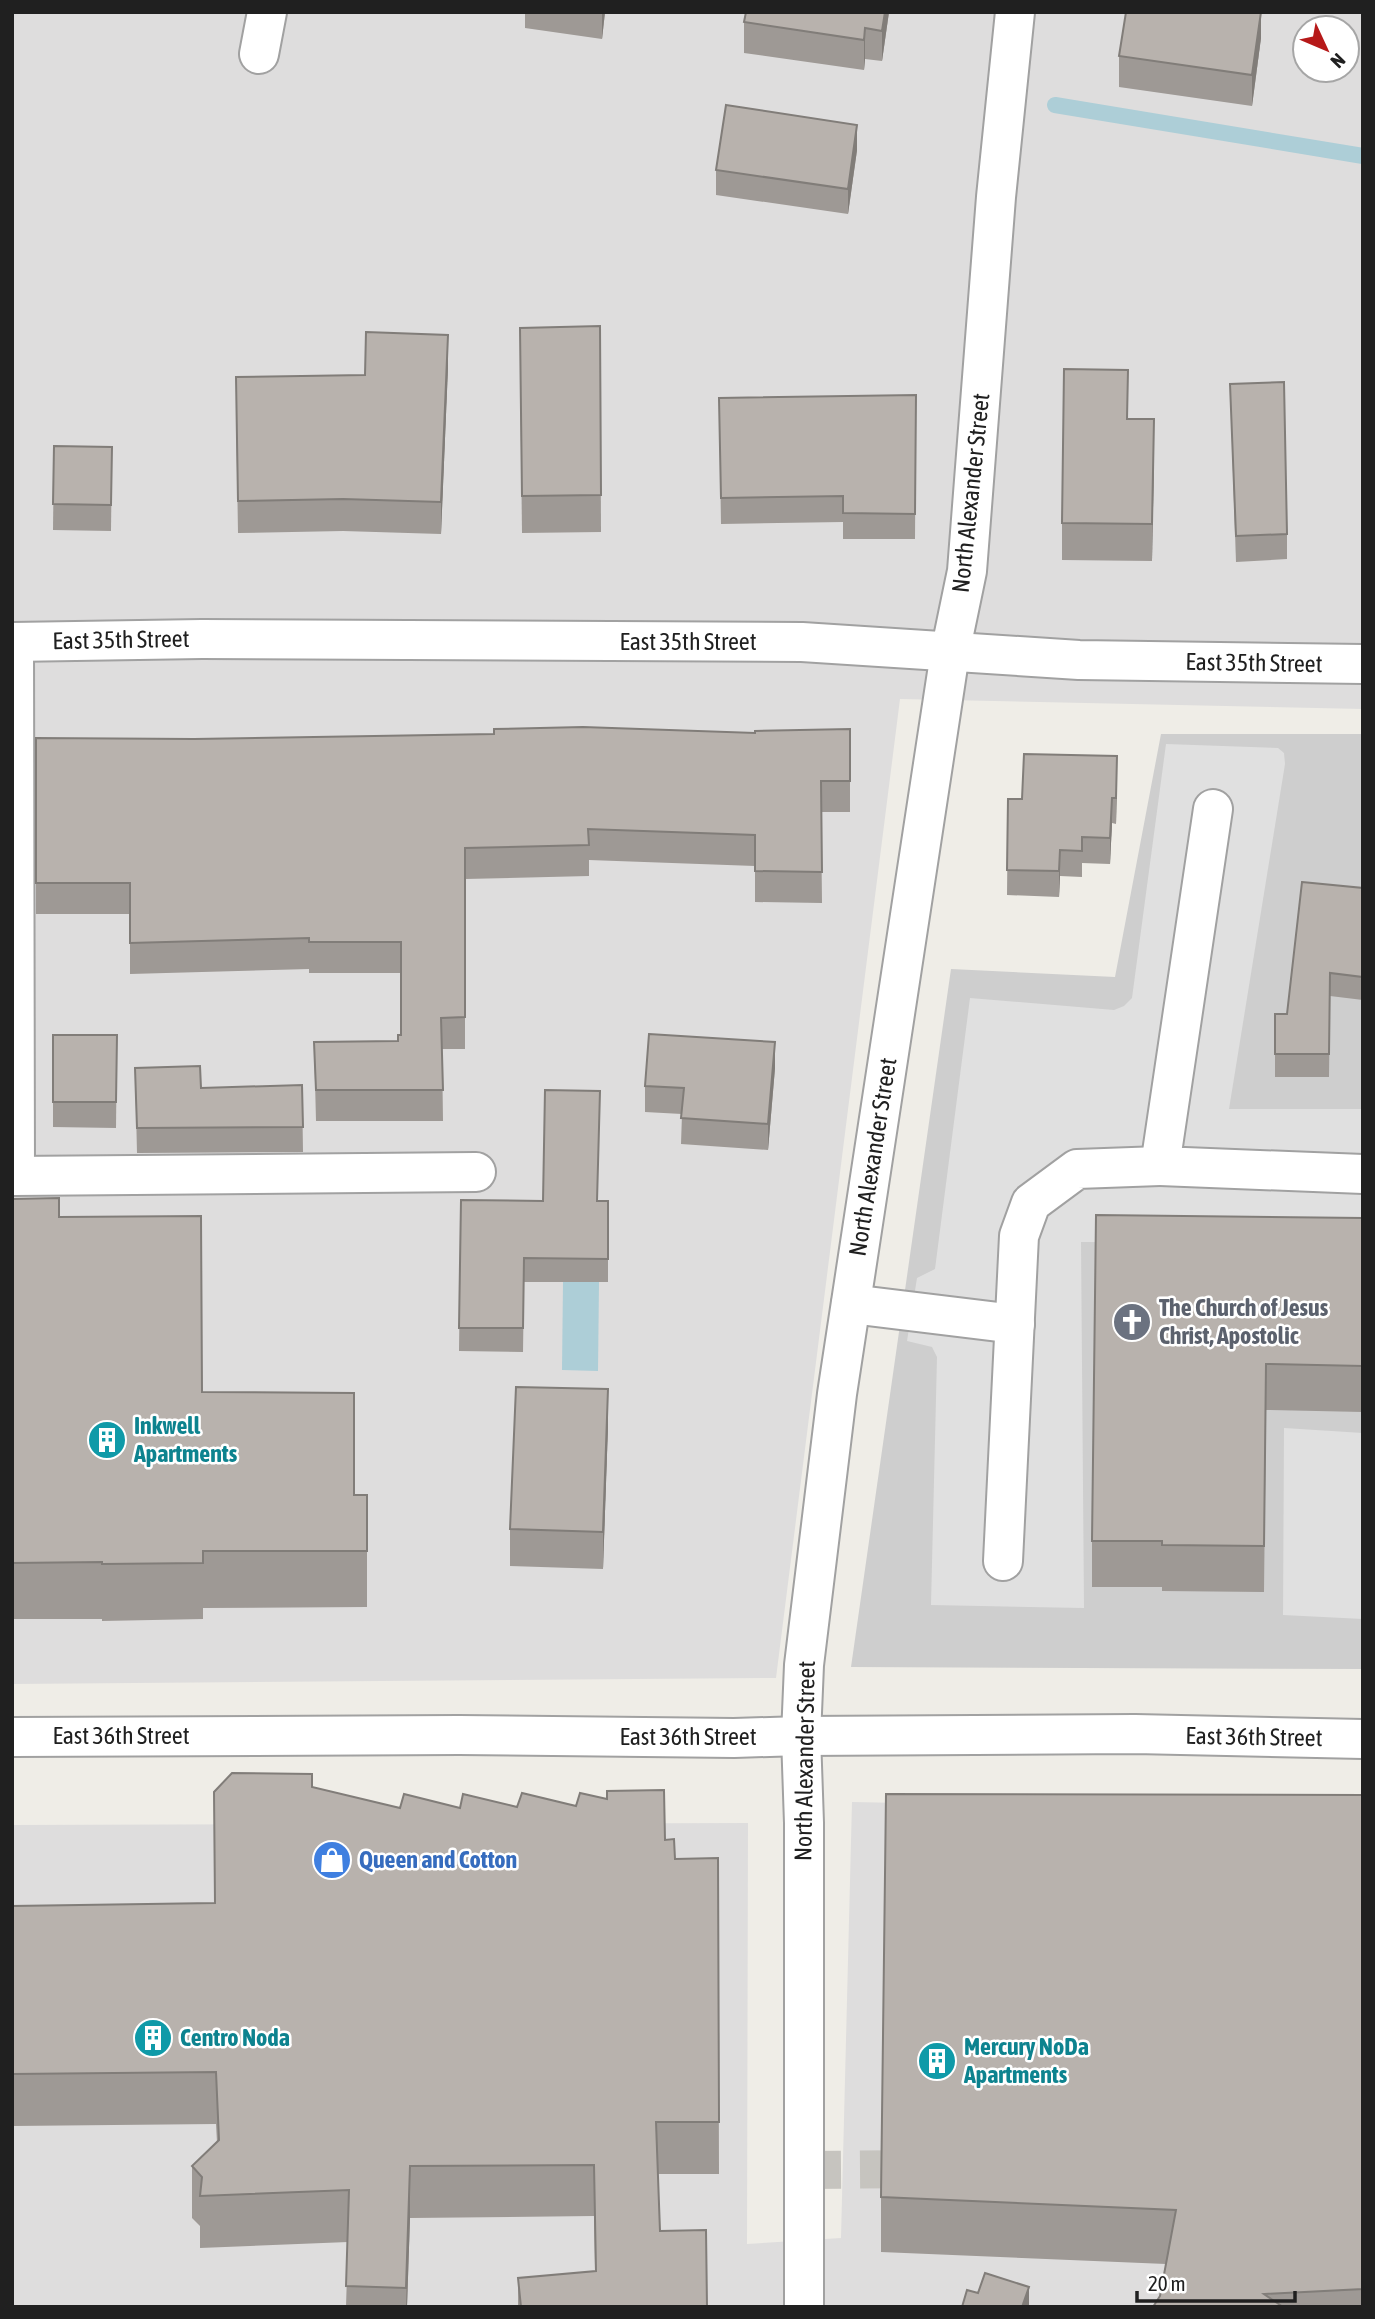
<svg xmlns="http://www.w3.org/2000/svg" width="1375" height="2319" viewBox="0 0 1375 2319" font-family="'Asap Condensed',sans-serif">
<style>
.residential{fill:#dedddd;fill-rule:evenodd}
.religious{fill:#cecece}
.parking{fill:#e0e0e0}
.water{fill:#adced7}
.lines{fill:none;stroke-linecap:round;stroke-linejoin:round}
.stream{stroke:#adced7;stroke-width:16}
.minor-tunnel{stroke:#c6c4bf;stroke-width:38;stroke-dasharray:38 19;stroke-linecap:butt}
.minor-casing{stroke:#a1a1a1;stroke-width:42}
.minor{stroke:#fff;stroke-width:38}
.wall{fill:#9e9995}
.shaded-wall{fill:#817d79}
.building{fill:#b8b2ad;stroke:#817d79;stroke-width:2}
.labels{text-anchor:middle;stroke-width:5;stroke-linejoin:round;paint-order:stroke}
.street-label{font-size:24px;fill:#202020;stroke:#fff}
.worship-label{font-size:24px;font-weight:bold;fill:#5b616d;stroke:#fff;text-anchor:start}
.culture-label{font-size:24px;font-weight:bold;fill:#0d838f;stroke:#fff;text-anchor:start}
.shop-label{font-size:24px;font-weight:bold;fill:#366cbe;stroke:#fff;text-anchor:start}
</style>
<rect width="100%" height="100%" fill="#efede7"/>
<!-- residential -->
<g class="residential">
<path d="M 12,12 L 1363,12 L 1363,709 L 900,699 L 776,1678 L 12,1684 ZM 1305,28 L 1347,28 L 1347,70 L 1305,70 Z"/>
<polygon points="852,1802 1363,1812 1363,2307 12,2307 12,1825 748,1823 747,2244 841,2238"/>
</g>
<!-- religious -->
<polygon class="religious" points="1161,734 1363,734 1363,1669 851,1667 951,969 1115,977"/>
<!-- parking -->
<g class="parking">
<polygon points="1166,744 1278,748 1284,753 1285,764 1229,1109 1363,1109 1363,1243 1081,1242 1084,1608 931,1605 937,1357 932,1347 907,1341 917,1278 935,1269 970,998 1114,1010 1124,1006 1132,998"/>
<polygon points="1284,1428 1363,1433 1363,1619 1283,1615"/>
</g>
<!-- water -->
<polygon class="water" points="563,1282 599,1282 598,1371 562,1370"/>
<g class="lines">
<!-- stream -->
<polyline class="stream" points="1055,105 1363,156"/>
<!-- minor-tunnel -->
<polyline class="minor-tunnel" points="803,2170 934,2169"/>
<defs>
<g id="minor">
<polyline points="259,54 267,12"/>
<polyline points="12,642 202,639 802,642 1079,660 1363,664"/>
<polyline points="14,642 15,1176"/>
<polyline points="1213,809 1160,1166 1363,1174"/>
<polyline points="12,1176 476,1172"/>
<polyline points="851,1304 1015,1324"/>
<polyline points="1003,1561 1019,1236 1031,1203 1077,1169 1160,1166"/>
<polyline points="12,1737 459,1735 734,1738 801,1736 1135,1734 1363,1739"/>
<polyline points="804,2307 804,1823 801,1736 804,1665 837,1394 950,653 967,571 996,197 1015,12"/>
</g>
</defs>
<!-- minor casing -->
<use href="#minor" class="minor-casing"/>
<!-- minor -->
<use href="#minor" class="minor"/>
</g>
<!-- wall -->
<g class="wall">
<polygon points="525,12 605,12 602,39 525,28"/>
<polygon points="889,12 882,61 865,59 864,70 744,53 744,22"/>
<polygon points="1261,12 1261,38 1252,106 1119,87 1119,56"/>
<polygon points="857,150 848,214 716,195 716,170"/>
<polygon points="600,326 601,532 522,533 520,365"/>
<polygon points="448,367 441,534 343,531 238,533 236,409"/>
<polygon points="1230,384 1287,534 1287,559 1236,562"/>
<polygon points="916,395 915,539 843,539 843,522 721,524 719,398"/>
<polygon points="1128,419 1154,456 1152,561 1062,560 1062,523"/>
<polygon points="54,446 112,447 111,531 53,530"/>
<polygon points="850,729 850,812 821,812 822,903 755,902 755,866 589,860 589,876 465,879 465,1049 442,1049 443,1121 316,1121 314,1042 398,1041 401,1035 401,973 309,973 309,969 130,974 130,914 36,914 36,738 194,739 755,733"/>
<polygon points="1117,782 1116,824 1112,823 1110,864 1082,863 1082,877 1060,876 1059,897 1007,895 1008,799 1022,799"/>
<polygon points="1363,888 1363,1000 1330,996 1329,1077 1275,1077 1275,1014 1287,1014"/>
<polygon points="53,1035 117,1035 116,1128 53,1127"/>
<polygon points="135,1068 201,1088 302,1085 303,1152 137,1153"/>
<polygon points="775,1068 768,1150 681,1144 682,1114 645,1112 645,1086"/>
<polygon points="12,1199 59,1217 202,1392 354,1495 367,1495 367,1607 203,1608 203,1619 102,1621 102,1619 12,1619"/>
<polygon points="461,1200 608,1201 608,1282 524,1282 523,1352 459,1351"/>
<polygon points="1363,1218 1363,1412 1266,1410 1264,1592 1162,1591 1162,1587 1092,1587 1092,1541"/>
<polygon points="608,1426 603,1569 510,1566 510,1529"/>
<polygon points="312,1787 400,1808 576,1806 607,1799 607,1791 665,1840 675,1859 718,1858 719,2174 657,2174 660,2231 707,2307 518,2307 518,2278 595,2271 594,2216 410,2218 407,2307 346,2307 348,2242 200,2248 200,2226 192,2218 192,2166 217,2142 216,2124 12,2126 12,1906 215,1903"/>
<polygon points="1363,1795 1363,2307 1153,2307 1160,2296 1166,2264 881,2252 881,2197"/>
</g>
<!-- shaded-wall -->
<g class="shaded-wall">
<polygon points="602,12 605,12 602,39"/>
<polygon points="885,12 889,12 882,61 882,31"/>
<polygon points="1261,12 1261,38 1252,106 1252,75"/>
<polygon points="865,28 865,59 864,70 864,40"/>
<polygon points="857,125 857,150 848,214 848,189"/>
<polygon points="448,335 448,367 441,534 441,502"/>
<polygon points="1154,419 1154,456 1152,561 1152,524"/>
<polygon points="1117,756 1117,782 1116,824 1116,798"/>
<polygon points="1112,798 1112,823 1110,864 1110,838"/>
<polygon points="1060,850 1060,876 1059,897 1059,871"/>
<polygon points="775,1042 775,1068 768,1150 768,1124"/>
<polygon points="608,1389 608,1426 603,1569 603,1532"/>
<polygon points="410,2166 410,2218 407,2307 406,2307"/>
<polygon points="1029,2287 1029,2307 1022,2307"/>
</g>
<!-- building -->
<g class="building">
<polygon points="746,12 885,12 882,31 865,28 864,40 744,22"/>
<polygon points="1126,12 1261,12 1252,75 1119,56"/>
<polygon points="726,105 857,125 848,189 716,170"/>
<polygon points="600,326 601,495 522,496 520,328"/>
<polygon points="366,332 448,335 441,502 343,499 238,501 236,377 365,375"/>
<polygon points="1064,369 1128,370 1127,419 1154,419 1152,524 1062,523"/>
<polygon points="1284,382 1287,534 1236,536 1230,384"/>
<polygon points="916,395 915,514 843,513 843,496 721,498 719,398"/>
<polygon points="54,446 112,447 111,505 53,504"/>
<polygon points="583,727 755,733 755,731 850,729 850,781 821,781 822,872 755,871 755,835 588,829 589,845 465,848 465,1017 441,1018 443,1090 316,1090 314,1042 398,1041 398,1035 401,1035 401,942 309,942 309,938 130,943 130,883 36,883 36,738 194,739 494,734 494,729"/>
<polygon points="1024,754 1117,756 1116,798 1112,798 1110,838 1082,837 1082,851 1060,850 1059,871 1007,870 1008,799 1022,799"/>
<polygon points="1302,882 1363,888 1363,977 1330,973 1329,1054 1275,1054 1275,1014 1287,1014"/>
<polygon points="649,1034 775,1042 768,1124 681,1118 684,1088 645,1086"/>
<polygon points="53,1035 117,1035 116,1102 53,1102"/>
<polygon points="200,1066 201,1088 302,1085 303,1127 137,1128 135,1068"/>
<polygon points="545,1090 600,1091 597,1201 608,1201 608,1259 524,1258 523,1328 459,1328 461,1200 543,1201"/>
<polygon points="59,1198 59,1217 201,1216 202,1392 354,1393 354,1495 367,1495 367,1551 203,1551 203,1563 102,1564 102,1562 12,1563 12,1199"/>
<polygon points="1096,1215 1363,1218 1363,1366 1266,1364 1264,1546 1162,1545 1162,1541 1092,1541"/>
<polygon points="516,1387 608,1389 603,1532 510,1529"/>
<polygon points="232,1773 312,1774 312,1787 400,1808 404,1794 460,1808 463,1794 517,1807 522,1793 576,1806 580,1793 607,1799 607,1791 664,1790 665,1840 674,1839 675,1859 718,1858 719,2122 656,2122 660,2231 706,2230 707,2307 521,2307 518,2278 596,2271 594,2165 410,2166 406,2288 346,2286 349,2190 200,2196 202,2177 192,2166 219,2140 216,2072 12,2074 12,1906 215,1903 214,1792"/>
<polygon points="886,1794 1363,1795 1363,2289 1264,2294 1283,2307 1153,2307 1160,2296 1176,2210 881,2197"/>
<polygon points="985,2273 1029,2287 1022,2307 962,2307 967,2290 978,2293"/>
</g>
<!-- icons -->
<defs>
<symbol id="church-disc" viewBox="-11 -11 22 22"><circle r="9.5" fill="#6b7280" stroke="#fff"/><path d="M-1.2-6h2.4v3.5h3.3v2.4h-3.3V6h-2.4V-.1h-3.3v-2.4h3.3Z" fill="#fff"/></symbol>
<symbol id="building-disc" viewBox="-11 -11 22 22"><circle r="9.5" fill="#0f9aa8" stroke="#fff"/><path d="M-4-6H4V6H1V3H-1V6H-4ZM-2.5-4.3h1.7v1.8h-1.7ZM.8-4.3h1.7v1.8H.8ZM-2.5-1h1.7V.8h-1.7ZM.8-1h1.7V.8H.8Z" fill="#fff"/></symbol>
<symbol id="shop-disc" viewBox="-11 -11 22 22"><circle r="9.5" fill="#3f7fe0" stroke="#fff"/><path d="M-5-2.5h2.3a2.7 3.5 0 0 1 5.4 0H5L5.5 6h-11ZM-1.5-2.5h3a1.5 2.3 0 0 0-3 0Z" fill="#fff"/></symbol>
</defs>
<g fill-rule="evenodd">
<use href="#church-disc" x="1110" y="1300" width="44" height="44"/>
<use href="#building-disc" x="85" y="1418" width="44" height="44"/>
<use href="#shop-disc" x="310" y="1838" width="44" height="44"/>
<use href="#building-disc" x="131" y="2016" width="44" height="44"/>
<use href="#building-disc" x="915" y="2039" width="44" height="44"/>
</g>
<g class="labels">
<!-- street labels -->
<g class="street-label">
<text transform="translate(971 493) rotate(-84)" y="8">North Alexander Street</text>
<text transform="translate(121 640) rotate(-1)" y="8">East 35th Street</text>
<text x="688" y="650">East 35th Street</text>
<text transform="translate(1254 663) rotate(1)" y="8">East 35th Street</text>
<text transform="translate(873 1157) rotate(-81)" y="8">North Alexander Street</text>
<text x="121" y="1744">East 36th Street</text>
<text x="688" y="1745">East 36th Street</text>
<text transform="translate(1254 1737) rotate(1)" y="8">East 36th Street</text>
<text transform="translate(805 1761) rotate(-89)" y="8">North Alexander Street</text>
</g>
<!-- worship labels -->
<g class="worship-label">
<text x="1159" y="1316">The Church of Jesus<tspan x="1159" dy="28">Christ, Apostolic</tspan></text>
</g>
<!-- culture labels -->
<g class="culture-label">
<text x="134" y="1434">Inkwell<tspan x="134" dy="28">Apartments</tspan></text>
<text x="180" y="2046">Centro Noda</text>
<text x="964" y="2055">Mercury NoDa<tspan x="964" dy="28">Apartments</tspan></text>
</g>
<!-- shop labels -->
<g class="shop-label">
<text x="359" y="1868">Queen and Cotton</text>
</g>
</g>
<!-- border -->
<rect width="1375" height="2319" fill="none" stroke="#202020" stroke-width="28"/>
<!-- north arrow -->
<g transform="translate(1326 49) rotate(134)"><circle r="33" fill="#ffffff" stroke="#a6a6a6" stroke-width="2"/>
<path d="M0-5L12 26L0 18L-12 26Z" fill="#b61919"/>
<text y="-10" font-size="19" font-weight="bold" text-anchor="middle" fill="#202020">N</text>
</g>
<!-- scale -->
<path d="M1137 2291v10h158v-10" fill="none" stroke="#202020" stroke-width="3.5"/>
<text x="1148" y="2291" font-size="21" fill="#202020" stroke="#ffffff" stroke-width="5" paint-order="stroke">20 m</text>
</svg>
